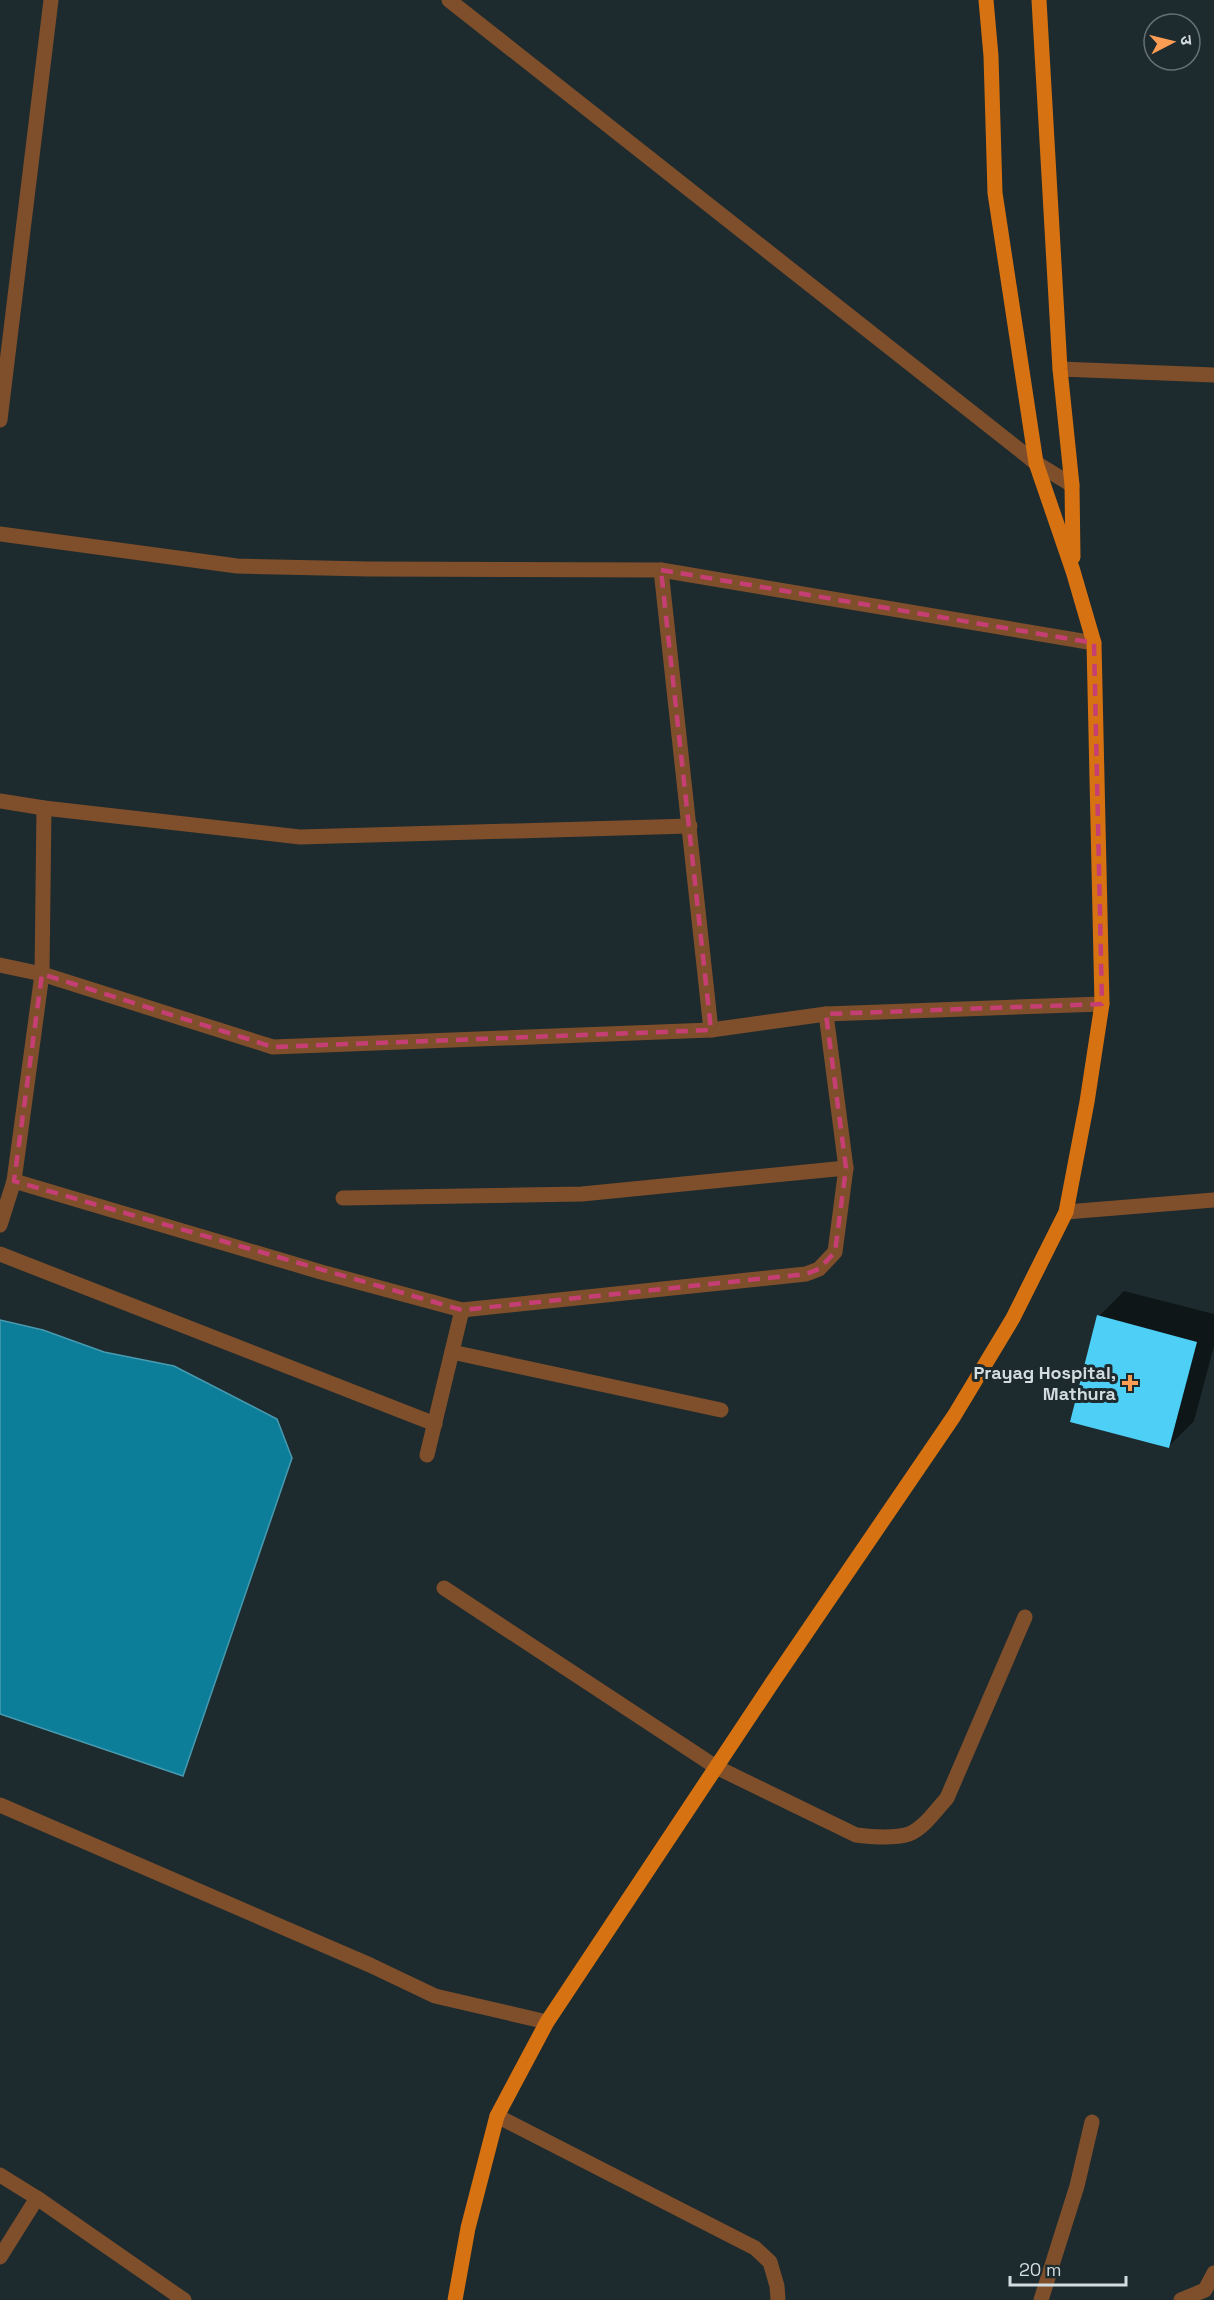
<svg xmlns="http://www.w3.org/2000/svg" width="1214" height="2300" viewBox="0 0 1214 2300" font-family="'Space Grotesk','Noto Sans Devanagari',sans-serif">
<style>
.water{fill:#0d7e9a;stroke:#489aaf;stroke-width:1.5}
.shadow{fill:#0007}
.building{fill:#4ecff5}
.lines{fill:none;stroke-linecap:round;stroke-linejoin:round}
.minor{stroke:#7f4f2b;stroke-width:15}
.major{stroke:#d67211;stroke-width:15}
.marked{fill:none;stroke:#c53f75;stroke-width:4.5;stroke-dasharray:12 8;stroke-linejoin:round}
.poi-dot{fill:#fc9d54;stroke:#1d2a2e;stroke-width:2}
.labels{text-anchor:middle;stroke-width:6;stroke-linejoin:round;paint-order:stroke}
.poi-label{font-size:18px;font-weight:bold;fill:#d3dcdf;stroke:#1d2a2e;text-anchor:end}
</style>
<rect width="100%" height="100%" fill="#1d2a2e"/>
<!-- water -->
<polygon class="water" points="0,1320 43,1330 104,1352 174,1366 277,1419 292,1458 183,1776 0,1714"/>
<!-- shadow -->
<polygon class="shadow" points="1124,1291 1214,1314 1214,1346 1194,1421 1169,1446 1099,1316"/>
<!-- building -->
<polygon class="building" points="1097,1315 1197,1342 1169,1448 1070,1422"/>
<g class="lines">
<!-- minor -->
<g class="minor">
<polyline points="449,0 1036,463 1072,485"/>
<polyline points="1060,369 1214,375"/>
<polyline points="0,420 51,0"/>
<polyline points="0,534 237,566 368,569 661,570 1094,643"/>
<polyline points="661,570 711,1030"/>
<polyline points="0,801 44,808 300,837 690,826"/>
<polyline points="0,965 42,974 273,1047 711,1030 826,1014 1102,1004"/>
<polyline points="14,1181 321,1272 462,1310"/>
<polyline points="343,1198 582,1194 846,1168"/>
<polyline points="1066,1212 1214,1200"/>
<polyline points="0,1225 14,1181 42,974 44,808"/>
<polyline points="0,1254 435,1424"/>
<polyline points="452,1352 721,1410"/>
<polyline points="427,1455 462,1310 806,1274 819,1269 835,1252 846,1168 826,1014"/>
<path d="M 444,1588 L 716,1767 L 856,1835 C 872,1837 893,1839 909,1834 C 924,1828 937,1809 947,1798 L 1025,1617"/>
<polyline points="0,1805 370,1965 435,1996 547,2022"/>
<polyline points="497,2116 755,2248 770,2262 777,2286 778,2300"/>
<polyline points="0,2175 37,2198"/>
<polyline points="0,2257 37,2198 184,2300"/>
<polyline points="1041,2300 1077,2186 1092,2122"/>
<polyline points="1181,2300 1205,2290 1214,2273"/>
</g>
<!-- major -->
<g class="major">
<polyline points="1039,0 1060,369 1072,485 1073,557"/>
<polyline points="455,2300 468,2228 497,2116 547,2022 772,1683 954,1416 1013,1318 1066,1212 1087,1102 1102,1004 1094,643 1073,571 1036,463 995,193 991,56 986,0"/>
</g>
</g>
<!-- marked area -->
<path class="marked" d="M 661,570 L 1094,643 L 1102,1004 L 826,1014 L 846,1168 L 835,1252 L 819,1269 L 806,1274 L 462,1310 L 14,1181 L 42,974 L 273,1047 L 711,1030 Z"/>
<!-- markers -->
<path class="poi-dot" d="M1127 1374h6v6h6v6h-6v6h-6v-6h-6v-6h6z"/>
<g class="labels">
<!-- poi labels -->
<g class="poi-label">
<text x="1116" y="1379">Prayag Hospital,<tspan x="1116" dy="21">Mathura</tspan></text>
</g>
</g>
<!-- north arrow -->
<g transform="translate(1172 42) rotate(83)"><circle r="28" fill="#1d2a2e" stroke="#667175" stroke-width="1.5"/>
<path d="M0-4.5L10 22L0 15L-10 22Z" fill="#fc9d54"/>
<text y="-9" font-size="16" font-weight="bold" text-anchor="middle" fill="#d3dcdf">उ</text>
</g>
<!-- scale -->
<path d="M1010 2276v9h116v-9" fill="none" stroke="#d3dcdf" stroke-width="3"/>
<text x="1019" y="2276" font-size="18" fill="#d3dcdf" stroke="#1d2a2e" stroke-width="4.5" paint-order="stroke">20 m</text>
</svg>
